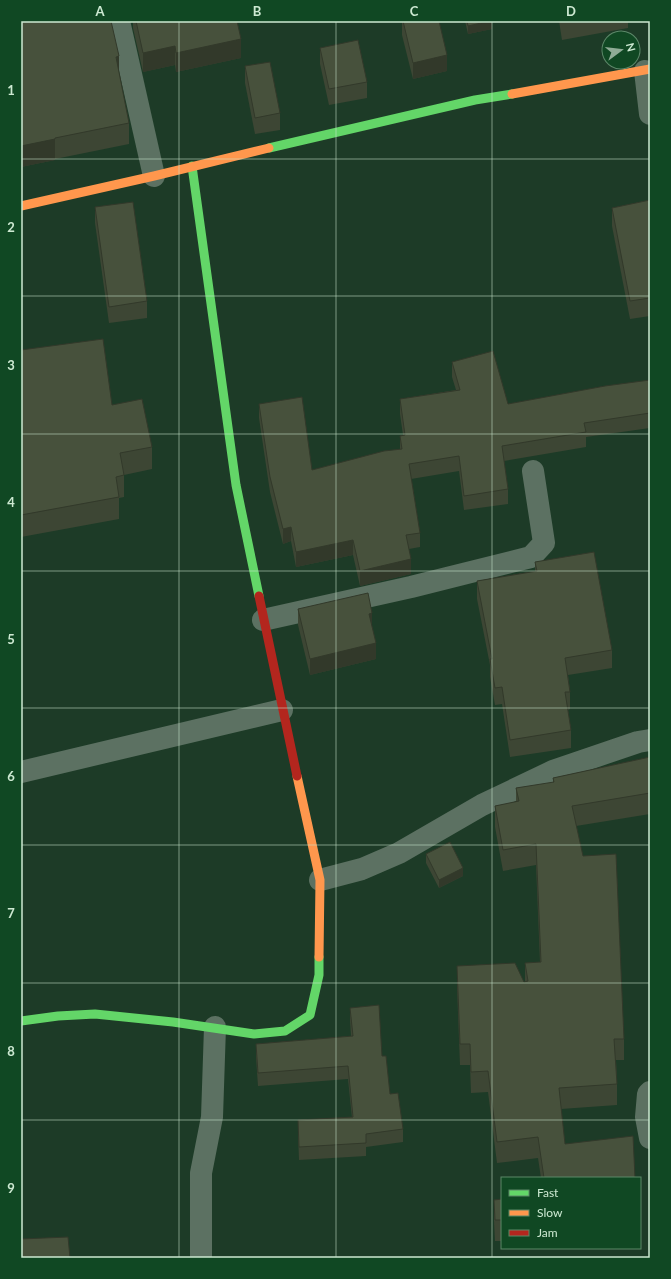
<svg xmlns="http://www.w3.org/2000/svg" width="671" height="1279" viewBox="0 0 671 1279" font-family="Lato,sans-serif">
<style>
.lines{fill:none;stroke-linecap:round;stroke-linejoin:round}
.street{stroke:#5c7162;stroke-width:22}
.fast{stroke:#63d668;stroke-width:9}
.slow{stroke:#ff974d;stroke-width:9}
.jam{stroke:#b3261e;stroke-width:9}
.wall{fill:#3d4634}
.shaded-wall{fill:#32392a}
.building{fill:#47513c;stroke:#32392a}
.grid{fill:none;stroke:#cde9d2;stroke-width:1;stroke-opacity:0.55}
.neatline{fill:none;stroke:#cde9d2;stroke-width:1.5}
.grid-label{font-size:13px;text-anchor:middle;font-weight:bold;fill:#cde9d2}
</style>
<rect width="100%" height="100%" fill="#1d3b27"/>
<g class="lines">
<!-- street -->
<g class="street">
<polyline points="119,21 154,176"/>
<polyline points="645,71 650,114"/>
<polyline points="263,620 411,587 531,557 544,543 533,471"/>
<polyline points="21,772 282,710"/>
<polyline points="320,880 362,869 399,853 482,805 553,771 638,742 650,740"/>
<polyline points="650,1092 648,1094 646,1117 650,1138"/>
<polyline points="201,1258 201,1173 212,1117 215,1027"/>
</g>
<!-- fast -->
<g class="fast">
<polyline points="269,148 475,100 512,94"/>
<polyline points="192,166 236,485 259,596"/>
<polyline points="21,1021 58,1016 95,1014 173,1022 254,1034 285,1031 310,1015 319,975 319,957"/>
</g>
<!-- slow -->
<g class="slow">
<polyline points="512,94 650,69"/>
<polyline points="21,206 154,176 269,148"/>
<polyline points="297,776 320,880 319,957"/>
</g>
<!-- jam -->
<polyline class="jam" points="259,596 297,776"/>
</g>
<!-- wall -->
<g class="wall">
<polygon points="133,21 237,21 241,58 176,72 175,65 143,72 133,28"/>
<polygon points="402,21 439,21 447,71 413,79 402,35"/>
<polygon points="465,21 492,21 492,29 468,34"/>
<polygon points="559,21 628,21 628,28 562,40"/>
<polygon points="320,48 367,82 367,98 329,105 320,64"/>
<polygon points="245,66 280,113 280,130 255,134 245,83"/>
<polygon points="119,74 129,123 129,144 55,159 55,160 21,167"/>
<polygon points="650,200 650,316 630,319 612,226 612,208"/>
<polygon points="95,207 147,301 147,318 109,323 95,223"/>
<polygon points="21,350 112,405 152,447 152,469 124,475 124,497 119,498 119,519 21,537"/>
<polygon points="452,362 508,404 650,380 650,428 586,437 586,447 504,461 508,489 508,504 464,510 459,471 411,479 420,533 420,547 409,549 411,574 360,586 353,555 296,567 291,541 283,544 270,492 259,418 259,404 312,470 400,449 400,436 403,435 400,414 400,399 456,390 452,377"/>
<polygon points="535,562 612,650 612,668 568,675 570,692 570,709 568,710 571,730 571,748 510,757 502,704 495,705 490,677 490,665 477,599 477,581 535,571"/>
<polygon points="298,609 372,628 376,659 310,675 298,625"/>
<polygon points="650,757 650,814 576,826 624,1039 624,1060 616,1060 617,1084 617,1105 561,1109 565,1144 635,1178 541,1178 538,1158 497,1163 488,1092 471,1093 470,1065 460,1065 457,987 457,966 524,982 525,982 525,963 540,962 536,865 503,871 495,827 495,806 516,802 516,788 553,783 553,778"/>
<polygon points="426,854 463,876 439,888 426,863"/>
<polygon points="350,1008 382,1056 390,1094 403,1129 403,1142 366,1147 366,1156 299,1160 298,1133 298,1120 352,1118 348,1079 258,1086 256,1057 256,1044 351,1036 350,1020"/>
<polygon points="502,1199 502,1241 495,1241 494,1221 494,1200"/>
</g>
<!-- shaded-wall -->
<g class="shaded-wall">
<polygon points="490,21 492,21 492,29 468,34 468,26"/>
<polygon points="241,39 241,58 176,72 176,53"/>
<polygon points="175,46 175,65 143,72 143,53"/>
<polygon points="447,55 447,71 413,79 413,63"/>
<polygon points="119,56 119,77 116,57"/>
<polygon points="55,139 55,160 21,167 21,146"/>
<polygon points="291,527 291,541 283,544 283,529"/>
<polygon points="353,540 353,555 296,567 296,552"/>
<polygon points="411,559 411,574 360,586 360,571"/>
<polygon points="372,613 372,629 369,614"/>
<polygon points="376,643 376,659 310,675 310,659"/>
<polygon points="463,868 463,876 439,888 439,880"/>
</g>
<!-- building -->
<g class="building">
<polygon points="21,21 111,21 119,56 116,57 129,123 55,138 55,139 21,146"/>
<polygon points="136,21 237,21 241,39 176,53 175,46 143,53"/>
<polygon points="403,21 439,21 447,55 413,63"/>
<polygon points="467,21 490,21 468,26"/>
<polygon points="358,40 367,82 329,89 320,48"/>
<polygon points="270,62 280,113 255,118 245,66"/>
<polygon points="650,200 650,298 630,301 612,208"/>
<polygon points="133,202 147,301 109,307 95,207"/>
<polygon points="103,339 112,405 142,399 152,447 120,453 124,475 116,477 119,497 21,515 21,350"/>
<polygon points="493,351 508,404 605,386 650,380 650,413 584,423 586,432 502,446 508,489 464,496 459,456 409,464 420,533 406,535 411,559 360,571 353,540 296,552 291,527 283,529 270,477 259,404 302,397 312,470 384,451 402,449 400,436 405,435 400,399 460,390 452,362"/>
<polygon points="594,552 612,650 565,658 570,692 565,692 571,730 510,740 502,687 495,688 490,659 492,659 477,581 537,571 535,562"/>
<polygon points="368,593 372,613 369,614 376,643 310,659 298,609"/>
<polygon points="650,757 650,793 572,806 583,856 616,854 624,1039 614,1039 617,1084 559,1088 565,1144 633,1136 635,1178 544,1178 538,1137 497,1142 488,1071 471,1072 470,1044 460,1044 457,966 515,963 524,982 528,981 525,963 541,962 536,844 503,850 495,806 519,801 516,788 554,782 553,778"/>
<polygon points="450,842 463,868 439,880 426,854"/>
<polygon points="379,1005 382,1056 386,1056 390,1094 398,1093 403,1129 366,1134 366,1143 299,1147 298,1120 353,1117 348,1066 258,1073 256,1044 353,1036 350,1008"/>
<polygon points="502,1199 502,1220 495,1220 494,1200"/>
<polygon points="68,1237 70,1258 21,1258 21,1239"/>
</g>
<!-- grid -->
<path class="grid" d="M 179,21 L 179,1258M 336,21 L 336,1258M 492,21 L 492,1258M 21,159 L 650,159M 21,296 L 650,296M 21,434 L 650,434M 21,571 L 650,571M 21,708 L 650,708M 21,845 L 650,845M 21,983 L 650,983M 21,1120 L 650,1120"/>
<!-- border -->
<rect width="671" height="1279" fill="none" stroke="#104823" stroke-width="44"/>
<!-- legend -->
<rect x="501" y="1177" width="140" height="72" fill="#104823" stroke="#5c8869"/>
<rect x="509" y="1190" width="20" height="6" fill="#63d668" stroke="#5c8869"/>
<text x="537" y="1197" font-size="12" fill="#cde9d2">Fast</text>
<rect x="509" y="1210" width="20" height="6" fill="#ff974d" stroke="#5c8869"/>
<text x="537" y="1217" font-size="12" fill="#cde9d2">Slow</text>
<rect x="509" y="1230" width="20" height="6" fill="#b3261e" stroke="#5c8869"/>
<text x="537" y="1237" font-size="12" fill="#cde9d2">Jam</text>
<!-- north arrow -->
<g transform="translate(621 50) rotate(75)"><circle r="19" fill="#104823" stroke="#5c8869"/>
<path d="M0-3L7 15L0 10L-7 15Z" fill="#8fac96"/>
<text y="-6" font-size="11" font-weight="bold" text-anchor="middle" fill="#cde9d2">N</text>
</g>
<rect x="22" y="22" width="627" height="1235" class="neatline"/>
<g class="grid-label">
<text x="100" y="16">A</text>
<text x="257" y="16">B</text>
<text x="414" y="16">C</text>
<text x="571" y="16">D</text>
<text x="11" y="95">1</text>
<text x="11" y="232">2</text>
<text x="11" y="370">3</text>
<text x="11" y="507">4</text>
<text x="11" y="644">5</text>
<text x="11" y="781">6</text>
<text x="11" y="918">7</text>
<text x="11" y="1056">8</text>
<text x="11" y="1193">9</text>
</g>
</svg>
